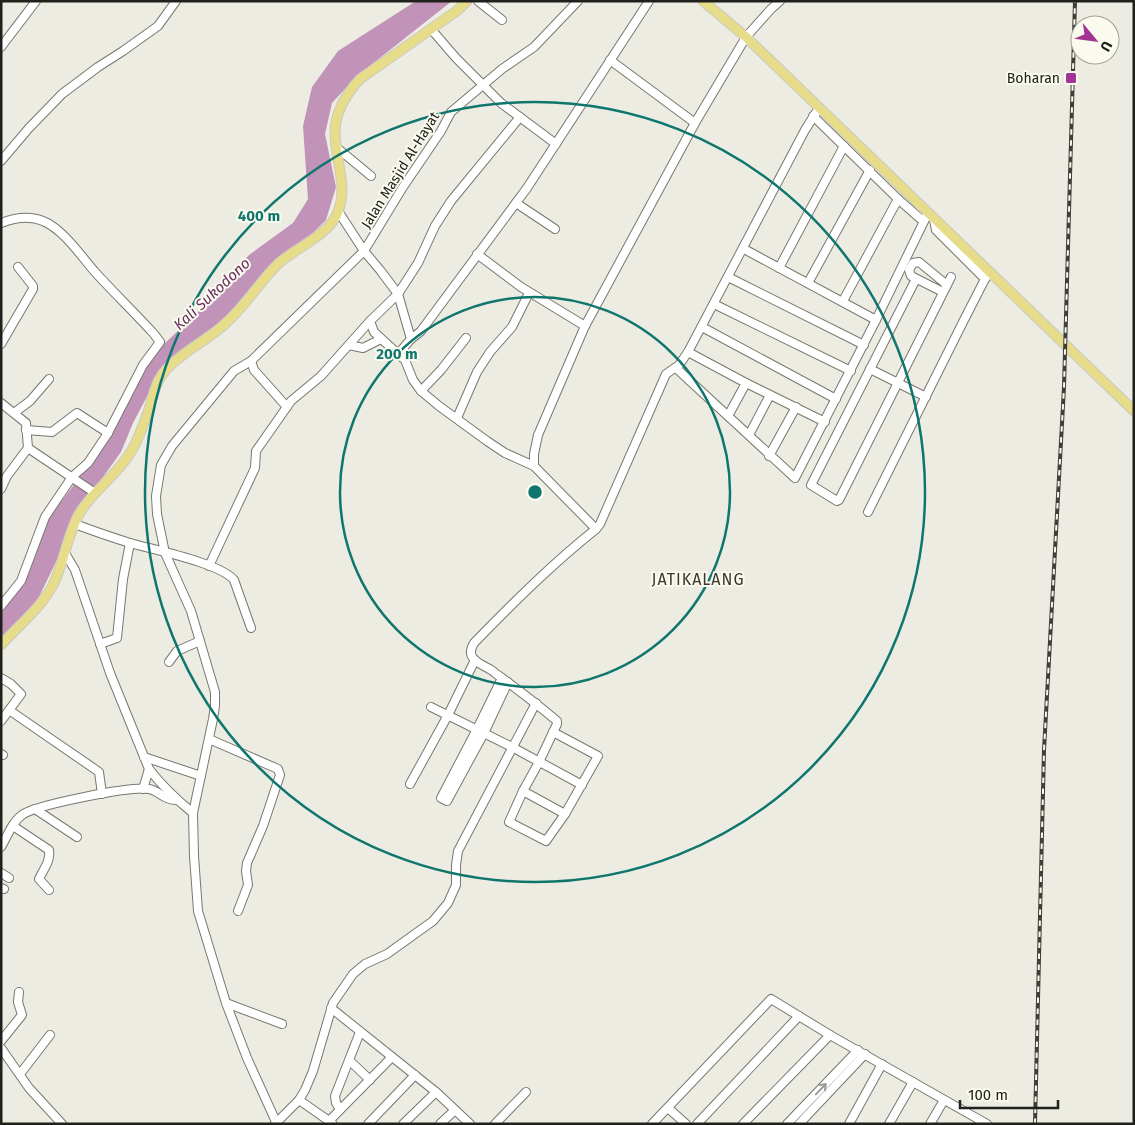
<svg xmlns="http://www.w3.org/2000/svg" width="1135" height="1125" viewBox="0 0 1135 1125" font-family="'Fira Sans',sans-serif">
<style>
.water{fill:#c193b8}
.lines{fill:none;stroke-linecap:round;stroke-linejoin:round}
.minor-casing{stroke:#78776e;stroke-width:10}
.major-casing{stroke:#c9c9c9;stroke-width:11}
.minor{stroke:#fff;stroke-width:8}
.major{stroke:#e6dc89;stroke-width:9}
.rail-casing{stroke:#3f3e3a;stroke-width:4}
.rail{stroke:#fbfaef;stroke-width:2;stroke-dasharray:5.5;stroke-linecap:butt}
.oneway{stroke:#9b9b99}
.ring{fill:none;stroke:#0f766e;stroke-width:2.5}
.poi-dot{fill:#a23594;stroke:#fbfaef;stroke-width:2}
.labels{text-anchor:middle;stroke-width:4;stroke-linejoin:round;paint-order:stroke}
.poi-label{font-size:14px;fill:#20201c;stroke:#fbfaef;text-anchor:end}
.street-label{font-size:14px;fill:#20201c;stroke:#fbfaef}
.water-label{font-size:15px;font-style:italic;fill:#672e5e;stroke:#fbfaef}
.quarter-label{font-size:16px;letter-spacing:1px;fill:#393830;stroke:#fbfaef}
.centre{fill:#0f766e;stroke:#fbfaef;stroke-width:2.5}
.ring-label{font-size:15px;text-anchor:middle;font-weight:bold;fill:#0f766e;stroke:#fbfaef;stroke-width:4;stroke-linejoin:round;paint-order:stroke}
</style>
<rect width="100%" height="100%" fill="#edece2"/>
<!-- water -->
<polygon class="water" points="416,1 452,1 357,76 332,103 325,134 336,187 326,220 307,239 271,267 222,321 172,361 152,387 133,423 121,452 85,502 38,599 22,620 1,642 1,609 19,590 46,522 79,478 149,358 195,315 249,255 293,223 308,199 303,126 312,87 338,51"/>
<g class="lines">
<defs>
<g id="minor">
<polyline points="478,1 502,20"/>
<polyline points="431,29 456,58 501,103 556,144"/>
<polyline points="1,47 36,1"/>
<polyline points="610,60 695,123"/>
<polyline points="813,116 898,199 923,221"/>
<polyline points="336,147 371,176"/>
<polyline points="1,161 29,128 62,94 98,67 123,51 158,26 176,1"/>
<polyline points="516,203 555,229"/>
<polyline points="338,211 364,251 380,270 398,294 411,339"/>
<polyline points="934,219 936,230 985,279"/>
<path d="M 1,223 C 14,218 29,215 43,221 C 63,229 81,256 95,272 C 114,293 135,313 154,334 L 160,342 L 143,365 L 108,433 L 88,463 L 72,477 L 45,517 L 21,581 L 1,606"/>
<polyline points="744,249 876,320"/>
<polyline points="477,254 521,287 585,326"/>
<polyline points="779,268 844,146"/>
<polyline points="728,277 864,345"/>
<polyline points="916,279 811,485 837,501 839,500 951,277"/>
<polyline points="808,283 870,170"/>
<polyline points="943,292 911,276 909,270 913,263 919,262 947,285"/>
<polyline points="843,301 898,199"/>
<polyline points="714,304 851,371"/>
<polyline points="370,321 374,332 398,354"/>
<polyline points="702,327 836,399"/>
<polyline points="1,344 33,289 33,286 18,267"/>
<polyline points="349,345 363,348 381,339"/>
<polyline points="688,352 746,383 825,422"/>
<polyline points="251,361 254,370 287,407"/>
<polyline points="676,368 795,478 876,320 928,213"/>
<polyline points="870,369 926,397"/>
<polyline points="421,391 441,370 466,338"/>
<polyline points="1,403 26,423 28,448 7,476 1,489"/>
<polyline points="14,413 30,401 49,379"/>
<polyline points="728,416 746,383"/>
<polyline points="457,418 477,372 490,352 512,327 529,293"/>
<polyline points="26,430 52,432 77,413 108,433"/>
<polyline points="749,435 770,395"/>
<polyline points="28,448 95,493"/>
<polyline points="769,456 796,407"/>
<polyline points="534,466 534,454 538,435 585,326 695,123 746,37 771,9 780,1"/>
<polyline points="868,512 964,320 985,279 990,272"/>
<path d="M 75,524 C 93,531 111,537 130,543 C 154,550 220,563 234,580 L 251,628"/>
<polyline points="596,529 534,466 505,453 487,441 439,406 421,391 413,380 405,360 398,354 411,339 421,331 527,188 649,1"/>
<path d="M 65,553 L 75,570 L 110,673 L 149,769 C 162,786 177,800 193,813"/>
<polyline points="209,566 255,468 256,451 291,401 321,376 370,321 398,294 418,263 435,226 451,201 520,117"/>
<polyline points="100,644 117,638 123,579 130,543"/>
<polyline points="169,662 177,651 200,641"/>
<polyline points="1,678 11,684 21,694 1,721"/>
<polyline points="502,678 477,729 441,798 447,801 484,733 508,682"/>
<polyline points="431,707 512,747 582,785"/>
<polyline points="9,710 99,772 102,794"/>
<polyline points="209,739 278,769 280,775 263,826 247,863 246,871 248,885 238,911"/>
<polyline points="1,754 3,755"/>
<polyline points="144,757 201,776"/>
<polyline points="410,784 448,715 475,660"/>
<polyline points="143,789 149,769"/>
<polyline points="523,791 509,822 546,841 565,814 598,756 553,732"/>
<polyline points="35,809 77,837"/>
<path d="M 565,814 L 523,791 L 539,762 L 557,724 L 557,721 C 537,704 516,688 495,673 C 489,667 478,665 473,658 C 469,653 471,648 474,643 C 513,603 552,564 596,529 L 600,524 L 666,374 L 679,365 L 688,352 L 805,130 L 819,108"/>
<path d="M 13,826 L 49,850 C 51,861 43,870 39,879 L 49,890"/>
<path d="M 1,847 C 7,837 12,822 22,815 C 35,805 131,786 149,789 C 160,791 163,800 176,800"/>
<polyline points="1,873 9,878"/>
<polyline points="1,888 4,889"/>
<polyline points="226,1003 282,1024"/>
<polyline points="331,1008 436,1092 470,1124"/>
<polyline points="1,1041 22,1015 18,1002 19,992"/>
<polyline points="1,1048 29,1088 62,1124"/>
<polyline points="349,1060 370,1080"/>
<polyline points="20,1074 50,1035"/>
<polyline points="299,1100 332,1123"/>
<polyline points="668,1108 686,1124"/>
<polyline points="340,1109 336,1103 335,1096 360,1032"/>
<polyline points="330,1120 392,1057"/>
<polyline points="275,1124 299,1100 305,1090 313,1071 333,1003 353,974 365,964 387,954 433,921 448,903 456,885 456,865 458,851 536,703"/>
<polyline points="277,1124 247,1058 226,1003 198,911 194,856 193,813 213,719 215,706 215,692 191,611 165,553 157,514 156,496 161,465 172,446 234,371 251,361 364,251 403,187 441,131 451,112 502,69 534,47 578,1"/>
<polyline points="368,1124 415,1075"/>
<polyline points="403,1124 436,1092"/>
<polyline points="440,1124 455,1110"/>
<polyline points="495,1124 526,1092"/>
<polyline points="652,1124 771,999 830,1035 987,1124"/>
<polyline points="697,1124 799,1016"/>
<polyline points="743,1124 830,1035"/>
<polyline points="787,1124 858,1050"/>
<polyline points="799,1124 865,1054"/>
<polyline points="849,1124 882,1064"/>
<polyline points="889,1124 913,1082"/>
<polyline points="930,1124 944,1100"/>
</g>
<g id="major">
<polyline points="703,1 746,37 1134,411"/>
<path d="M 1,645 C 19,625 40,609 53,585 C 64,563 67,536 79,514 C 93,490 118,475 132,450 C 139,438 144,423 149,409 C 153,396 156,381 165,371 C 182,351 209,340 227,322 C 247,304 260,281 279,263 C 295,249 321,238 333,221 C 352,194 335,162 335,133 C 335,112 347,93 360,79 L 458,10 L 467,1"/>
</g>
</defs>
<!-- minor casing -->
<use href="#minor" class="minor-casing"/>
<!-- major casing -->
<use href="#major" class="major-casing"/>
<!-- minor -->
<use href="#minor" class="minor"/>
<!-- major -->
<use href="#major" class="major"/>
<defs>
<polyline id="rail" points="1035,1124 1044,750 1064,387 1075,1"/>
</defs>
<!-- rail casing -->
<use href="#rail" class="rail-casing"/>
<!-- rail -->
<use href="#rail" class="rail"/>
</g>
<!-- one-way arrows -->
<defs><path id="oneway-shaft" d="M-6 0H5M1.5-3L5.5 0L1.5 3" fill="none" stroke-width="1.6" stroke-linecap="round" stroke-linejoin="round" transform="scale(1.25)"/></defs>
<use class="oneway" href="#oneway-shaft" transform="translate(821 1089) rotate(-46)"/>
<!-- distance rings -->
<g class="ring">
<circle cx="535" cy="492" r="195"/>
<circle cx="535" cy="492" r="390"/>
</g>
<!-- markers -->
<rect class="poi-dot" x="1065" y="72" width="12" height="12" rx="2.5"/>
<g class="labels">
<!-- poi labels -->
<g class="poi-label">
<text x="1060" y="83">Boharan</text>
</g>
<!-- street labels -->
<g class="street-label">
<text transform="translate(400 170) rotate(-58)" y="5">Jalan Masjid Al-Hayat</text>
</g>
<!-- water labels -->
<g class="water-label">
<text transform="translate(212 294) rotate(-43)" y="5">Kali Sukodono</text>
</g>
<!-- quarter labels -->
<g class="quarter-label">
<text x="698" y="585">JATIKALANG</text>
</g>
</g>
<circle cx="535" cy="492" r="8" class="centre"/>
<g class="ring-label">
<text x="259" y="221">400 m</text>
<text x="397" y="359">200 m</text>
</g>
<!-- border -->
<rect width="1135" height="1125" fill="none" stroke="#20201c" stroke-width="5"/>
<!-- north arrow -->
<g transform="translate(1095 40) rotate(119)"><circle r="24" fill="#fbfaef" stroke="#a3a39b"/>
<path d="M0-4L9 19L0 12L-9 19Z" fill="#a23594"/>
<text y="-8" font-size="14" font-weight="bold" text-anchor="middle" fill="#20201c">U</text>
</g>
<!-- scale -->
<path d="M960 1100v8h98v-8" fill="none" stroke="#20201c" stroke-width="2.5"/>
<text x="968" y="1100" font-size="15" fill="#20201c" stroke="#fbfaef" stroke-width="4" paint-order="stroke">100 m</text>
</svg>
